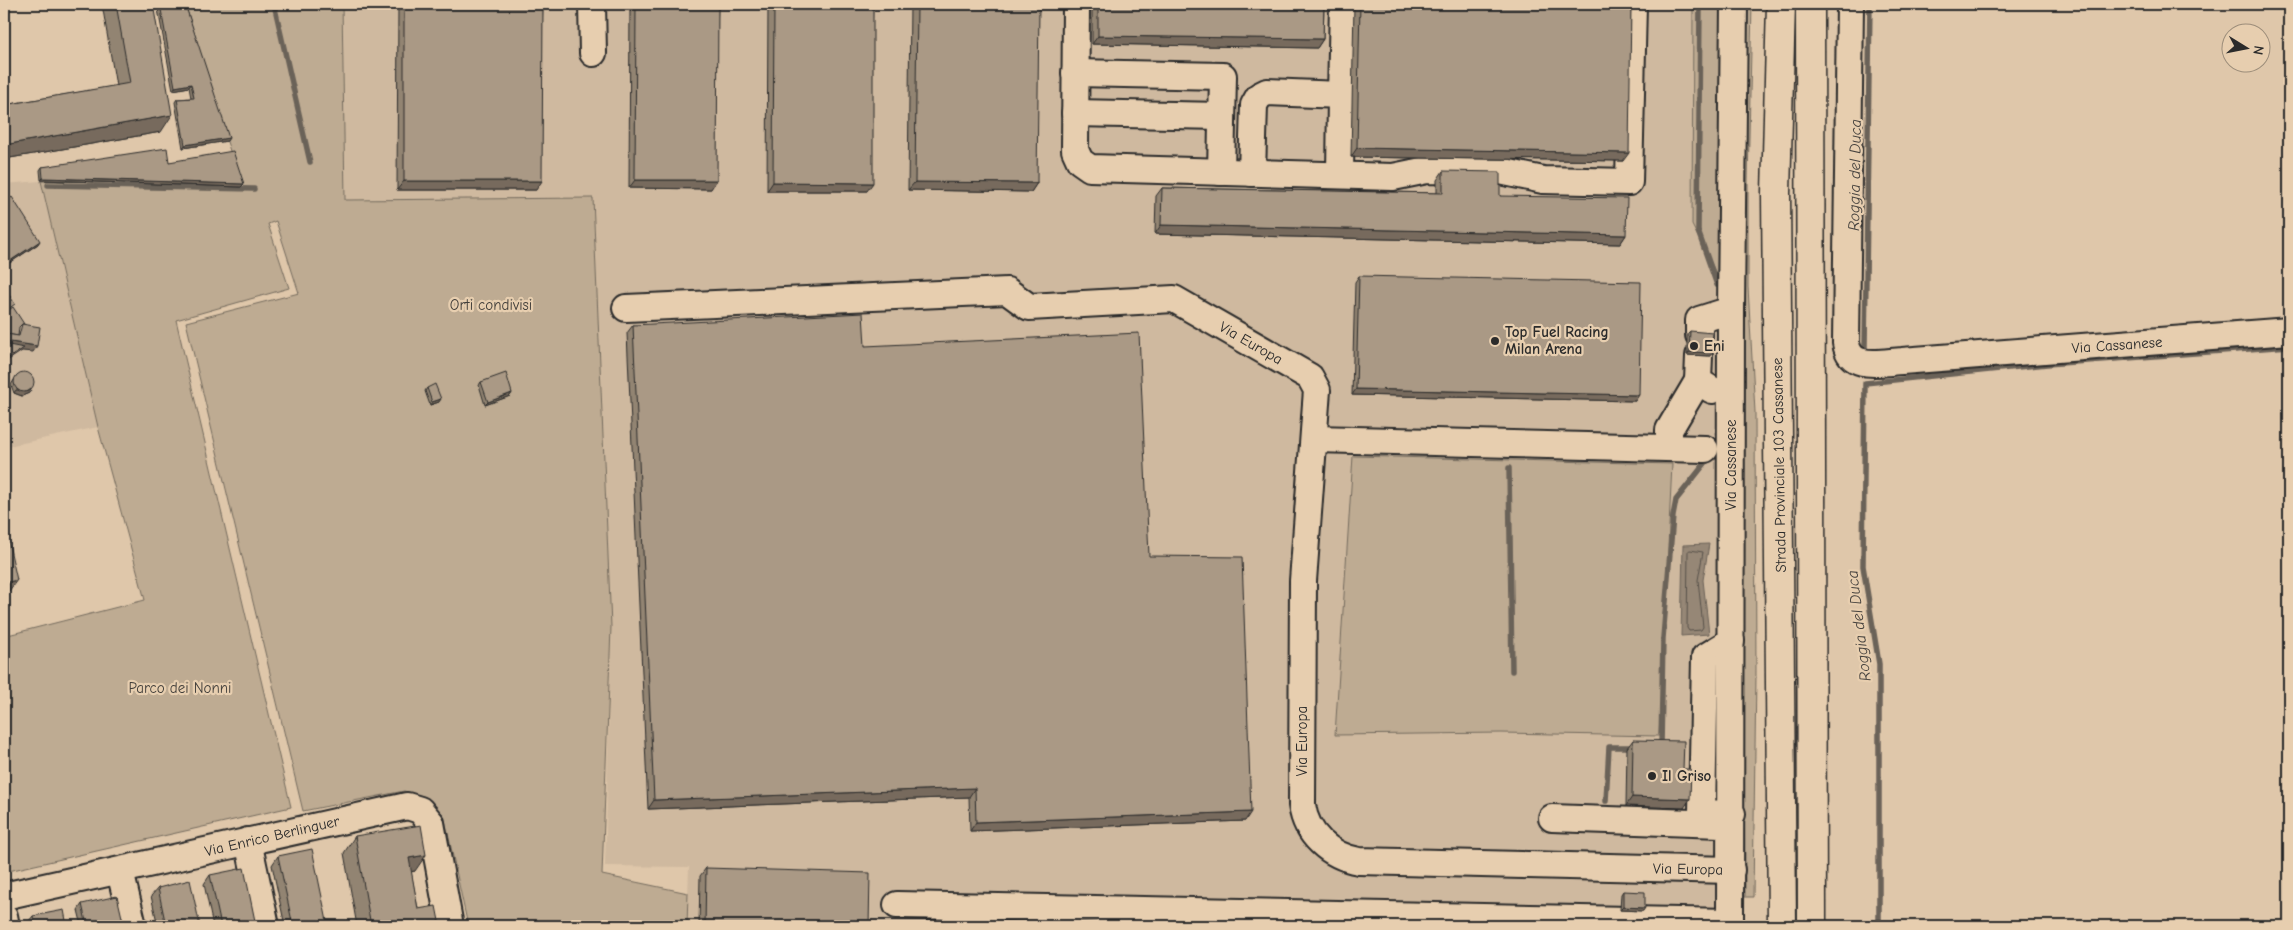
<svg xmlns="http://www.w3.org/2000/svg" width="2293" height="930" viewBox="0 0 2293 930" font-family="'Comic Neue',sans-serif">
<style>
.built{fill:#cfb99f}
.green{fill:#beab92;stroke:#746b5e}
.water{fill:#968776;stroke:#6b6258}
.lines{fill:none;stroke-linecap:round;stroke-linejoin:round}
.shore{stroke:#565049;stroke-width:1}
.stream{stroke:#6b6258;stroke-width:5.5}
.minor-casing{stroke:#2b2b2b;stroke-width:30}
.highway-casing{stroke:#2b2b2b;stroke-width:31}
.minor{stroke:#e7ceaf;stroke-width:26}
.highway{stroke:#e7ceaf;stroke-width:28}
.wall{fill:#928472;stroke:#2b2b2b}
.shaded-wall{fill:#776b5d;stroke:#2b2b2b}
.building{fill:#aa9985;stroke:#2b2b2b}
.poi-dot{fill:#2b2b2b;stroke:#e7ceaf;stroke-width:2}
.labels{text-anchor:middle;stroke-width:4.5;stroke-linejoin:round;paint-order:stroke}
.park-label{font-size:15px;fill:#413e3a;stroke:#e7ceaf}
.poi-label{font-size:15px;font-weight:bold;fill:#2b2b2b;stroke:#e7ceaf;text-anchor:start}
.street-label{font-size:15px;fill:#2b2b2b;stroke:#e7ceaf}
.water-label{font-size:16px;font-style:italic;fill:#46423e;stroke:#e7ceaf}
</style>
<rect width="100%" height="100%" fill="#dfc7aa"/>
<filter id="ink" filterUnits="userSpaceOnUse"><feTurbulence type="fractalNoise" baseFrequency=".02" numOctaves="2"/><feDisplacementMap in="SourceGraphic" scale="10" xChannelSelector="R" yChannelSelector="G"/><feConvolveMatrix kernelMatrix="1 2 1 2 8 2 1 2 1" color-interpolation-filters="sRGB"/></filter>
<g filter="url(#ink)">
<!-- built -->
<g class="built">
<polygon points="342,4 1693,4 1692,225 1722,285 1738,926 687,926 689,867 605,866 611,627 593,198 345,200"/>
<polygon points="41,181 98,427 4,447 4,184"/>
</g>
<!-- green -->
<g class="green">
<polygon points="182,4 342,4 345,200 593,198 611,627 602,875 688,893 687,926 468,926 444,815 426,797 404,791 303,811 186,322 299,293 276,221 268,224 289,288 176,320 291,807 4,872 4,636 145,600 98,427 41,181 170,183 231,154"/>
<polygon points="1693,4 1726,4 1722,285 1692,225"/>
<polygon points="1739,4 1752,4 1748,183 1748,287 1755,412 1756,675 1753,897 1745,897"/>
<polygon points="1353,456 1672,464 1659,736 1501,733 1335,735"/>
</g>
<!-- water -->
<polygon class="water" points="1709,544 1703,580 1709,634 1681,636 1683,545"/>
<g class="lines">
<!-- shore -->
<polygon class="shore" points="1690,550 1703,552 1698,580 1703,627 1701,630 1689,631 1687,628 1688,552"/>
<!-- stream -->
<g class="stream">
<polyline points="274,4 310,162"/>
<polyline points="1700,4 1698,231 1717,285"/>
<polyline points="48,185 254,189"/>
<polyline points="1865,347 1870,4"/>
<polyline points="1509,468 1512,671"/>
<polyline points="1661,746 1663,638 1673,516 1676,500 1710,457"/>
<polyline points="1606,801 1609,747 1635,747"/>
<polyline points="1879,926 1879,664 1863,566 1865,383 2047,364 2289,346"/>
</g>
<defs>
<g id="minor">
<polyline points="592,4 593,53"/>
<polyline points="1076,4 1075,150 1080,161 1090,168 1393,177 1427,170 1500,171 1543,180 1629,182 1633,4"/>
<path d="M 1850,4 L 1846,343 C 1850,371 1881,362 1902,361 L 2289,331"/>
<polyline points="1075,73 1223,76 1221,172"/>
<polyline points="1341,95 1343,4"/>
<polyline points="1075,113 1222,116"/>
<polyline points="1252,173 1254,105 1259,96 1267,92 1341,95 1340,175"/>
<path d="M 626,308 L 1007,291 L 1029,307 L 1174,299 L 1310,377 L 1317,390 L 1303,581 L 1302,805 C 1306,835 1330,856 1359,861 L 1731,870"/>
<polyline points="1699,335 1699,320 1731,310"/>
<polyline points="1699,356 1698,381 1712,390"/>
<polyline points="1315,439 1705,449"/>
<polyline points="1669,448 1669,430 1698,381"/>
<polyline points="1731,641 1705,657 1702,813 1732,814"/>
<polyline points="1552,818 1721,824"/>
<polyline points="248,841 266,926"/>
<polyline points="120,871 133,926"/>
<polyline points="4,896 407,806 420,810 431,823 450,926"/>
<polyline points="897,905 1730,922"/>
<polyline points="4,916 6,926"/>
<polyline points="1730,926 1731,310 1734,4"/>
</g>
<g id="highway">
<polyline points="1781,4 1776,193 1782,926"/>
<polyline points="1810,4 1812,926"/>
</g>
</defs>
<!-- minor casing -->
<use href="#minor" class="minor-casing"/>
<!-- highway casing -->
<use href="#highway" class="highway-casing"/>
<!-- minor -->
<use href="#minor" class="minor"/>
<!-- highway -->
<use href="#highway" class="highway"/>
</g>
<!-- wall -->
<g class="wall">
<polygon points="102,4 153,4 161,132 4,159 4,105 116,86"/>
<polygon points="157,4 185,4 227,141 183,148 175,102 177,99 191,98 189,87 173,90"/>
<polygon points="398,4 543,4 536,190 397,190"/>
<polygon points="630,4 718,4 711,189 629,188"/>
<polygon points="768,4 873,4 867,191 767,191"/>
<polygon points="910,4 1000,4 1037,183 1031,192 908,190"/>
<polygon points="1092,4 1324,4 1323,39 1317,48 1092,44"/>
<polygon points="1354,4 1631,4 1623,161 1351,157"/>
<polygon points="169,162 244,184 241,187 41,180 40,170 42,167"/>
<polygon points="1443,171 1500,196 1626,235 1620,244 1155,234 1156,196 1162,188 1437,193 1437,180"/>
<polygon points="4,202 38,244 8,264 4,257"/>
<polygon points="1359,276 1635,401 1352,395 1355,282"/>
<polygon points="633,325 865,346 1149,556 1245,821 970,831 969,797 648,809 627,333"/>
<polygon points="1690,331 1710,356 1687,355 1687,334"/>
<polygon points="17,375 29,393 22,396 14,393 11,385"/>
<polygon points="481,382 512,393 510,396 485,405 479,385"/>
<polygon points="427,388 439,402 430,405 425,391"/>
<polygon points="1633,740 1683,769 1684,808 1626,806 1627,748"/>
<polygon points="355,836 415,871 411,872 418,909 440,926 357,926 344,853"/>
<polygon points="278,856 328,926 285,926 272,865"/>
<polygon points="706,868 869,926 699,926 700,876"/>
<polygon points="210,875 251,926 213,926 204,884"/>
<polygon points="158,888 200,926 158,926 151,896"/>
<polygon points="1623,891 1643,911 1620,910 1621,894"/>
<polygon points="82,904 124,926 82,926 78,910"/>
<polygon points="33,916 67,926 29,926 28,922"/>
</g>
<!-- shaded-wall -->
<g class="shaded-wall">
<polygon points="1098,36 1323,39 1317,48 1092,44"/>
<polygon points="191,84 189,87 173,90 175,87"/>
<polygon points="172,115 161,132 4,159 4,145"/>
<polygon points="229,138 227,141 183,148 185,145"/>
<polygon points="1357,148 1629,153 1623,161 1351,157"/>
<polygon points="43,178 244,184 241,187 41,180"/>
<polygon points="635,180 717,180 711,189 629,188"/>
<polygon points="404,181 542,181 536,190 397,190"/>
<polygon points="773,182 873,183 867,191 767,191"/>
<polygon points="915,182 1037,183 1031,192 908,190"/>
<polygon points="1161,225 1626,235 1620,244 1155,234"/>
<polygon points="40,241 38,244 8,264 10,261"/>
<polygon points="4,341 37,346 33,352 22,351 4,363"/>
<polygon points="1689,352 1712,353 1710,356 1687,355"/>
<polygon points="1356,389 1639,395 1635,401 1352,395"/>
<polygon points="16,390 31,390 29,393 22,396 14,393"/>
<polygon points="512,393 510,396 485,405 488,402"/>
<polygon points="441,399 439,402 430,405 432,402"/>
<polygon points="17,580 9,591 4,593 4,583"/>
<polygon points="975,788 969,797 648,809 654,800"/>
<polygon points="1632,797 1690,799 1684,808 1626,806"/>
<polygon points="1251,812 1245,821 970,831 976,822"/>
<polygon points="426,855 415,871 398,874 409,858"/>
<polygon points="1623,907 1645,908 1643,911 1620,910"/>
<polygon points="255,921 251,926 230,926"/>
</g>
<!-- building -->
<g class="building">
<polygon points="116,4 153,4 172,115 4,145 4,105 130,83"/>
<polygon points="160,4 185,4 229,138 185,145 177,99 194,98 191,84 175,87"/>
<polygon points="404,4 543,4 542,181 404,181"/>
<polygon points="636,4 718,4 717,180 635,180"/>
<polygon points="774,4 873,4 873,183 773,182"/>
<polygon points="917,4 1000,4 1000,5 1039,5 1037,183 915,182"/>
<polygon points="1098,4 1324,4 1323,39 1098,36"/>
<polygon points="1360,4 1631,4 1629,153 1357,148"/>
<polygon points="167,148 169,162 233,151 244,184 43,178 42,167"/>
<polygon points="1443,171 1500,172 1500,196 1627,198 1626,235 1161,225 1162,188 1443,193"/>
<polygon points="12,197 40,241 10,261 4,251 4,202"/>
<polygon points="1359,276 1641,282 1639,395 1356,389"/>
<polygon points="4,287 15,304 4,312"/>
<polygon points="13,307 24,324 22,324 19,327 18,336 6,334 4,332 4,313"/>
<polygon points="863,313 865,346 1139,333 1149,556 1242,557 1251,812 976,822 975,788 654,800 633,325"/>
<polygon points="22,324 40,327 37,346 4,341 4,332 6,334 19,336"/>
<polygon points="1690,331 1713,333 1712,353 1689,352"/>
<polygon points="4,344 24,348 4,361"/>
<circle cx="24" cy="382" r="10"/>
<polygon points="506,373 512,393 488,402 481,382"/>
<polygon points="435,384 441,399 432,402 427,388"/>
<polygon points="4,522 17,580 4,583"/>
<polygon points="1633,740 1684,741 1683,769 1691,769 1690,799 1632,797"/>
<polygon points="421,825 426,855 409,858 418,909 436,906 440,926 371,926 355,836"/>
<polygon points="312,849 328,926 293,926 278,856"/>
<polygon points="244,868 255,921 230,926 221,926 210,875"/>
<polygon points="706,868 870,873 869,926 705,926"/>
<polygon points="190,880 200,926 166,926 158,888"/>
<polygon points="1623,891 1645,892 1645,908 1623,907"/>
<polygon points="117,896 124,926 87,926 82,904"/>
<polygon points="64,910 67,926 35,926 33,916"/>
</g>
</g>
<!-- markers -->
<g class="poi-dot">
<circle cx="1495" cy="341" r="5"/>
<circle cx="1694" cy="346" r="5"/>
<circle cx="1652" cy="776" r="5"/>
</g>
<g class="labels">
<!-- park labels -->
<g class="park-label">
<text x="491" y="310">Orti condivisi</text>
<text x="180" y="693">Parco dei Nonni</text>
</g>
<!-- poi labels -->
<g class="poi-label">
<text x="1505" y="337">Top Fuel Racing<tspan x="1505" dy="17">Milan Arena</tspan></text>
<text x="1704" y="351">Eni</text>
<text x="1662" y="781">Il Griso</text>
</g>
<!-- street labels -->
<g class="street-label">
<text transform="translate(1251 343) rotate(30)" y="5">Via Europa</text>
<text transform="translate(2117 345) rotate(-4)" y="5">Via Cassanese</text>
<text transform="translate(1731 465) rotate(-90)" y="5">Via Cassanese</text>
<text transform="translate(1779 465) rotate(-91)" y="5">Strada Provinciale 103 Cassanese</text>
<text transform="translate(1302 741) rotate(-90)" y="5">Via Europa</text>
<text transform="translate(272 836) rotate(-13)" y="5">Via Enrico Berlinguer</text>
<text transform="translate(1688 869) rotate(1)" y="5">Via Europa</text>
</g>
<!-- water labels -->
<g class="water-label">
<text transform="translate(1854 175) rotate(-89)" y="6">Roggia del Duca</text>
<text transform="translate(1858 626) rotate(-97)" y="6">Roggia del Duca</text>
</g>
</g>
<!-- margin -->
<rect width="2293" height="930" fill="none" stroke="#e7ceaf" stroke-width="20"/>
<rect x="10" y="10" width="2273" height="910" fill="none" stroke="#2b2b2b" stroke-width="2" filter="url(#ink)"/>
<!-- north arrow -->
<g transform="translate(2246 48) rotate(100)"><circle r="24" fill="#e7ceaf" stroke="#9c8d7a"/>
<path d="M0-4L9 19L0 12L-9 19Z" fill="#2b2b2b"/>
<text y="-8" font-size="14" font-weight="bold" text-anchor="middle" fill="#2b2b2b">N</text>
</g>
</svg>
